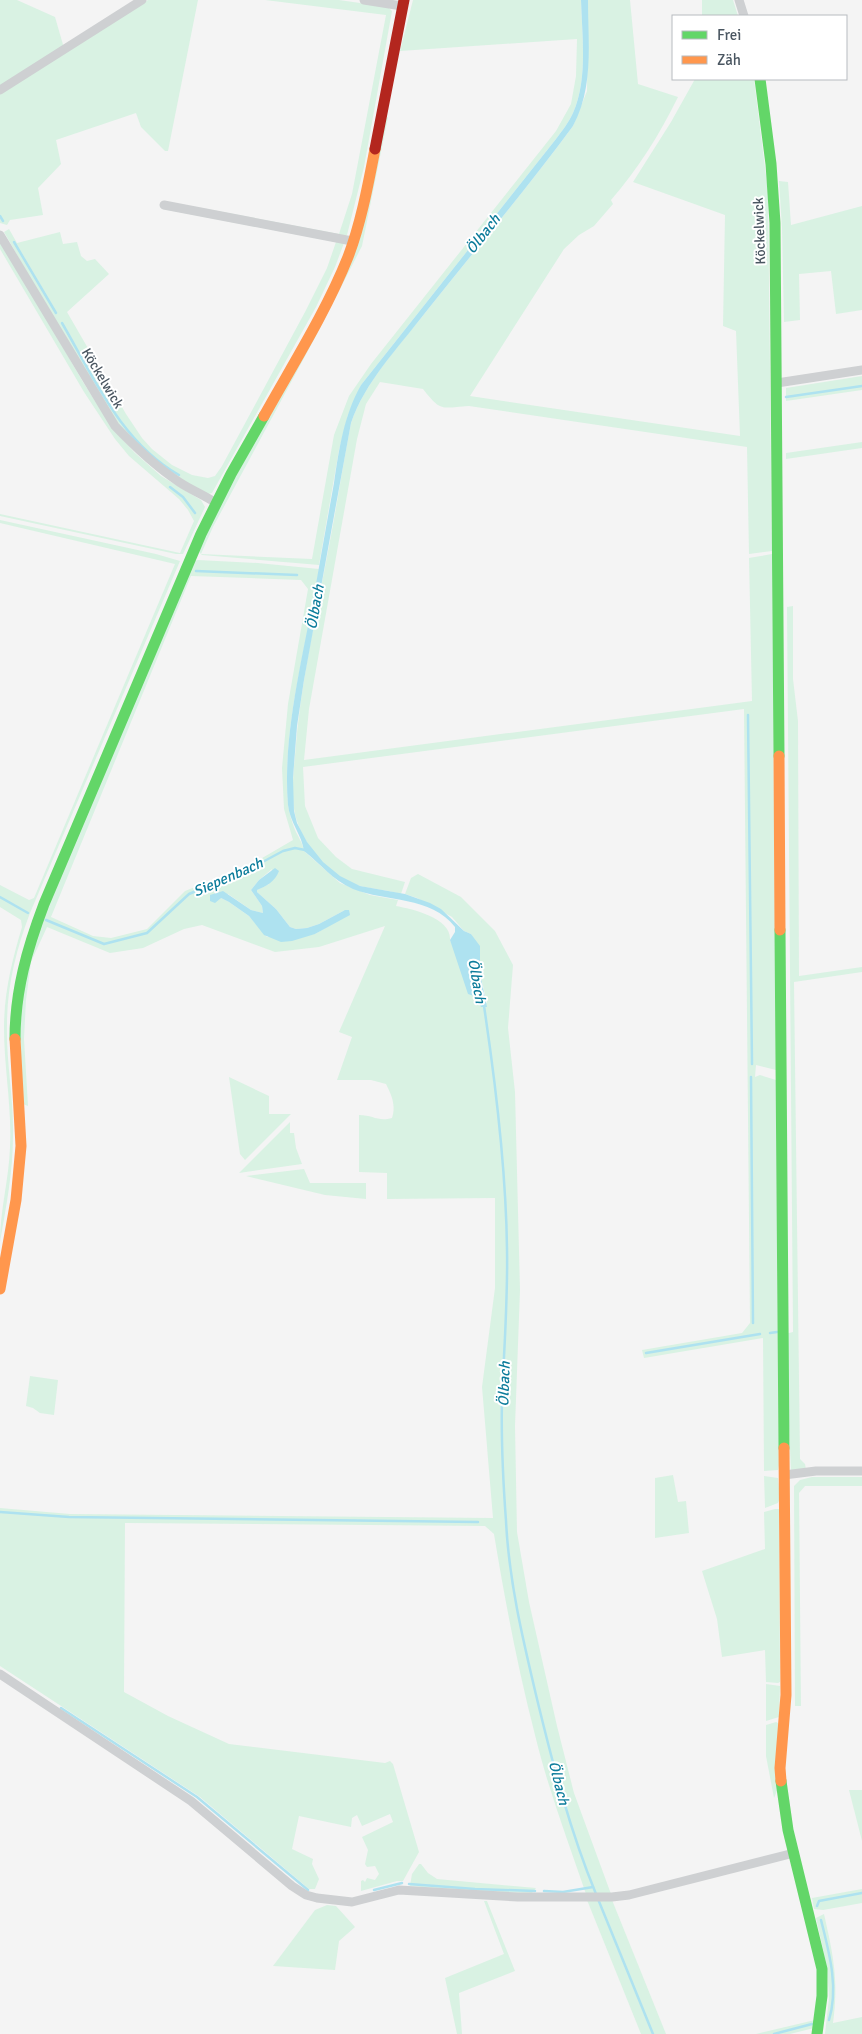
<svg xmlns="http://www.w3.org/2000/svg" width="862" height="2034" viewBox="0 0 862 2034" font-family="Signika,sans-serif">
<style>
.green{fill:#d9f2e3;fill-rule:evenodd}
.water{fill:#aee2f0}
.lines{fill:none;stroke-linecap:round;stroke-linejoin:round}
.stream{stroke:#aee2f0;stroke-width:2.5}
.street{stroke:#ced0d2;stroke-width:9}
.fast{stroke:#63d668;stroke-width:11}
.slow{stroke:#ff974d;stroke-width:11}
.jam{stroke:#b3261e;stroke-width:11}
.labels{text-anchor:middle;stroke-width:4;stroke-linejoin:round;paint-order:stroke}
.street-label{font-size:14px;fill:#4a5661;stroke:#fff}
.water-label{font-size:15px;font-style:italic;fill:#0c7c9b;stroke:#fff}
</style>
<rect width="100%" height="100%" fill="#f4f4f4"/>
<!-- green -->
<g class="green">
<polygon points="0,0 17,0 55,17 64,48 0,88"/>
<polygon points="148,0 198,0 168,151 165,151 141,127 136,113 56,140 61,164 38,188 43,215 10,220 7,225 0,223 0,93"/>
<polygon points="265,0 339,0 388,7 392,11 364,167 347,235 344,237 191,206 339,234 352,194 386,15"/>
<path d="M 413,0 L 581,0 C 582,36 588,79 573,113 C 569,122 562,131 556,139 L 361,385 L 348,415 L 339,450 L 319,565 L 202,555 L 199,552 L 205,533 L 328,307 L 386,118 L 388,117 L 362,246 L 317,334 L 213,527 L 201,554 L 312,559 L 334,435 L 349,396 L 371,364 L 556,131 L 571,104 L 576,76 L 577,39 L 400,51 Z"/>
<path d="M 588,0 L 630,0 L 638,84 L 678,97 C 660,134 638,169 611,200 L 613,204 L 594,226 L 579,235 L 564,249 L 470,396 L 740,436 L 736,331 L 723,326 L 725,215 L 633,182 L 671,122 L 695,79 L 754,79 L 768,192 L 772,551 L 749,554 L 747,447 L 469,406 C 441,408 441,412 423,389 L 380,382 L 366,404 L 357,439 L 309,709 L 304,760 L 752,701 L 749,558 L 772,554 L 776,1070 L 756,1065 L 755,1077 L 760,1075 L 776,1080 L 779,1465 L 778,1470 L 764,1471 L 763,1338 L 644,1358 L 642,1350 L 742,1333 L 750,1323 L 744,709 L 303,767 L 305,806 L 318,838 L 336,857 L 352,869 L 405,882 L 401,894 C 388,890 373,889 360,886 C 332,879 307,849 298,824 C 290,803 293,777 295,756 C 300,685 316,616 329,546 C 337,505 343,464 351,423 C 365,382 398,347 425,313 C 474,251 526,190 573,126 L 587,91 Z"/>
<polygon points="702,0 733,0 738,16 702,16"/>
<polygon points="779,181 788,182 791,225 862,206 862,310 836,314 831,271 799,274 800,320 784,322 782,228"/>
<polygon points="164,207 344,243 335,267 316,307 212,493 208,494 169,473 120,428 58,327 4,232 9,229 17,243 60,232 63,244 77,242 81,256 87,261 95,259 109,274 67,312 126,414 142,438 152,449 172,465 192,475 208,478 215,476 222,466 305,312 327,268 336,242 163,209"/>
<polygon points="0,239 83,382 112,428 135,453 161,476 201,500 205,507 183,554 176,554 0,516 0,514 180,553 194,521 188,510 179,499 129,456 115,439 84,392 0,249"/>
<polygon points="862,376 862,390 786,401 786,388"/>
<polygon points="862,442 862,448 786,459 786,453"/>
<path d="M 0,520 L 156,554 L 180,561 L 30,913 C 16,950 7,986 7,1025 C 6,1062 14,1099 13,1136 C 13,1172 6,1207 0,1242 C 0,1210 9,1179 10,1147 C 12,1107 4,1068 4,1028 C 4,993 12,960 22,927 L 21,920 L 0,907 L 0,885 L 29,900 L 34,898 L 175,564 L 0,523 Z"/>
<path d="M 198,560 L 258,563 L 319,569 C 307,647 282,725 288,804 C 289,813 292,822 295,830 C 298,837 303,843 304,851 L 340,883 L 370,895 L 398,900 L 396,906 C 412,909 452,918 450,940 L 474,996 L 478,1000 L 487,1003 L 480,973 L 480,953 L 471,934 L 464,931 L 452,917 L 417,898 L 405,894 L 411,878 L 418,874 L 461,897 L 495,931 L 513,965 L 508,1028 L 515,1092 L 520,1290 L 515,1426 L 517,1532 L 529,1602 L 557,1726 L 574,1793 L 611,1894 L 586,1894 C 568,1841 548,1789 535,1735 C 518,1669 505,1601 494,1534 L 485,1526 L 125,1523 L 124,1692 L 168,1716 L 229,1744 L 385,1763 L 390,1761 L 393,1764 L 419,1852 L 403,1881 L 397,1881 L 361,1891 L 361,1881 L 363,1880 L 365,1882 L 367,1878 L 375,1880 L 379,1874 L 375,1866 L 367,1867 L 365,1864 L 368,1850 L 362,1837 L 393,1822 L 390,1814 L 362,1826 L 357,1815 L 352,1818 L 351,1827 L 299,1816 L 292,1849 L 313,1859 L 312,1864 L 319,1879 L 315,1889 L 309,1889 L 200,1797 L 0,1666 L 0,1508 L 70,1514 L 493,1518 L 482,1387 L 495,1288 L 495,1198 L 387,1199 L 387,1173 L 359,1172 L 359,1115 C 373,1115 378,1122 392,1118 C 396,1105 392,1096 386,1084 L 371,1080 L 337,1080 L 352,1037 L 339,1032 L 385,926 L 319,947 L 275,952 L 202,925 L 184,929 L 143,948 L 110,953 L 47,927 L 31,962 L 26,1000 L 24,1039 L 28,1106 L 23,1104 L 18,1016 L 35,936 L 194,561 ZM 191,576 L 301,580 L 308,589 L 288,704 L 282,768 L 284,809 L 293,840 L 250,865 L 185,891 L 147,929 L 111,938 L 93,936 L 51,917 ZM 272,869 L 269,884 L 257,890 L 257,892 L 276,909 L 290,927 L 296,929 L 307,928 L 319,924 L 345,910 L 327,927 L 315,934 L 267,937 L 249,916 L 229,902 L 221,898 L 228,894 L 251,910 L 263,913 L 262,906 L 251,890 L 259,880 Z"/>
<polygon points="793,606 793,679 798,721 799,976 862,967 862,972 794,982 800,1459 805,1464 806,1470 791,1472 785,1334 793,1332 787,607"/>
<polygon points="229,1077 269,1096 269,1114 291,1114 245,1160 240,1154"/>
<polygon points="290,1122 290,1133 294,1133 296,1148 302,1164 239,1173"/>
<polygon points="304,1169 310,1183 366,1183 366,1199 325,1195 246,1176"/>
<polygon points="30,1376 58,1380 54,1415 40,1413 33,1408 26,1406"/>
<polygon points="673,1475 678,1502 686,1501 689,1533 655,1538 655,1478"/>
<polygon points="764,1476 778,1478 780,1498 778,1503 765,1508"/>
<polygon points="812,1477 862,1477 862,1486 805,1486 799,1493 801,1706 795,1706 794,1486 800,1480"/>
<polygon points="775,1509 779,1509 780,1682 778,1683 766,1682 765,1650 722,1657 717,1619 702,1571 765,1549 764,1512"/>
<polygon points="766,1684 780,1686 779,1717 766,1721"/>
<polygon points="776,1722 778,1723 777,1791 774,1798 766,1756 766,1725"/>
<polygon points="849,1790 862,1790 862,1841"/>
<polygon points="419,1864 421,1864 428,1873 437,1879 536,1888 532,1893 476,1892 410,1886 412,1874"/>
<polygon points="862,1889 862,1903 823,1910 814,1909 812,1898"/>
<polygon points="587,1900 612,1900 666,2034 641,2034"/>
<polygon points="484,1901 487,1901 515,1971 459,1993 462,2034 457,2034 445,1978 504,1954"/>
<polygon points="327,1905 336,1906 355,1927 339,1941 335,1970 273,1966 315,1910"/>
<path d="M 824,1914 C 833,1954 839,1981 833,2023 L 862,2017 L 862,2034 L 825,2034 L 829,1998 L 827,1967 L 816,1918 Z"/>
<polygon points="815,2020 814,2028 790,2034 756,2034"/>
</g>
<!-- water -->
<g class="water">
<path d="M 581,0 L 588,0 C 588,43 594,87 573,126 C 526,190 474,251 425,313 C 398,348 365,382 351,423 L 304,680 L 297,726 L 293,778 L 294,811 L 297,823 L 307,842 L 323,862 L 340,876 L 360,886 L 405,894 L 430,903 L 441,909 L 464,931 L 471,934 L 480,946 L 480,973 L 487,1007 L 481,1007 L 477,997 L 468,994 L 450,940 L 455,932 L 455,927 C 431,896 386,902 353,889 C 332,880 321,864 304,851 C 302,835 290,823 288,805 C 282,734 304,653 316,584 C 322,550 328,516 334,483 C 339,449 344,415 361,385 L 556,139 C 562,131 569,122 573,113 C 588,79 582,36 581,0 Z"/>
<path d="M 275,868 L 279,871 C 275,882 266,886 257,890 L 257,892 L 276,909 L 290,927 L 296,929 L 307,928 L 319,924 L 345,910 L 349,910 L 350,915 L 315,934 L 292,941 L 281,942 L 264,935 L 249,916 L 229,902 L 221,898 L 215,903 L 210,901 L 210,895 L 223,891 L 251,910 L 263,913 L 262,906 L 251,890 L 259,880 Z"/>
</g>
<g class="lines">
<!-- stream -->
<g class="stream">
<polyline points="0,216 3,221"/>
<polyline points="14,242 56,313"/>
<path d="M 62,323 C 94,378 121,442 179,475"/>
<polyline points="786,397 862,386"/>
<polyline points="170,487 183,497 195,513"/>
<polyline points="196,571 297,575"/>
<polyline points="748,715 752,1064"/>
<polyline points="0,897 28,913"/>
<polyline points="46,920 104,944 147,933 189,894 257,865 283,851 295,848 305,850"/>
<path d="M 484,1006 C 496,1086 506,1167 507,1249 C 508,1299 504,1349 502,1399 C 501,1439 503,1480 506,1521 C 509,1582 523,1640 537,1699 C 553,1765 570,1831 596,1894"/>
<polyline points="751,1077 753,1323"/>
<polyline points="770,1333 777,1332"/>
<polyline points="646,1353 760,1334"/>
<polyline points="0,1512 69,1517 478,1522"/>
<polyline points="61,1708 197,1797 308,1890"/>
<polyline points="409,1884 475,1889 535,1891"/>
<polyline points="374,1890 402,1883"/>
<polyline points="544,1891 563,1892 593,1887"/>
<polyline points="598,1899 653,2034"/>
<polyline points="817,1906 819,1901 862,1893"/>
<path d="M 821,1920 C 829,1952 839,1987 829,2020"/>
<polyline points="774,2034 812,2024"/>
</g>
<!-- street -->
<g class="street">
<polyline points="364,0 402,6"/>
<polyline points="739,0 744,16"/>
<polyline points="0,90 142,0"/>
<polyline points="164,205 352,241"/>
<path d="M 0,235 L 115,426 C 135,447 155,466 179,482 C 191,490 204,495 216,503"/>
<polyline points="777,383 862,370"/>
<polyline points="784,1475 816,1471 862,1471"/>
<polyline points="0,1674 191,1801 292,1886 306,1895 317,1898 352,1902 399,1890 518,1897 612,1897 629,1895 794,1853"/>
</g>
<!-- fast -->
<g class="fast">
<polyline points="760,79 771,164 775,223 779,756"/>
<polyline points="780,930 784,1448"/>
<path d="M 15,1039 C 15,991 27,949 44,904 L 201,534 L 231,474 L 264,416"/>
<polyline points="781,1781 788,1830 822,1969 822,1996 817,2034"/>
</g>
<!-- slow -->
<g class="slow">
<path d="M 264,416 C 293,364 326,312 348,257 C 361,223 368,185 375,149"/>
<polyline points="779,756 780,930"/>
<polyline points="0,1289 16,1200 21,1146 15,1039"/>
<polyline points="781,1781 780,1768 786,1695 784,1448"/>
</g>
<!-- jam -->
<polyline class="jam" points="375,149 404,0"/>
</g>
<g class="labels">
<!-- street labels -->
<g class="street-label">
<text transform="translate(759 231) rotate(-92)" y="5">Köckelwick</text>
<text transform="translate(103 378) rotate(59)" y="5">Köckelwick</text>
</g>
<!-- water labels -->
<g class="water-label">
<text transform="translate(483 234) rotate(-52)" y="5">Ölbach</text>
<text transform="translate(315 607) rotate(-80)" y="5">Ölbach</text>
<text transform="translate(228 877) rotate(-24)" y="5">Siepenbach</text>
<text transform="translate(477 981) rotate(80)" y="5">Ölbach</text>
<text transform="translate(504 1384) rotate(-88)" y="5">Ölbach</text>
<text transform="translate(559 1783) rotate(76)" y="5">Ölbach</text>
</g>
</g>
<!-- legend -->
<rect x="672" y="15" width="175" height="65" fill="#ffffff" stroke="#b7bbc0"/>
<rect x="682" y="31" width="25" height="8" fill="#63d668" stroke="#b7bbc0"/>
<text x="717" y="40" font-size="15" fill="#4a5661">Frei</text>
<rect x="682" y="56" width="25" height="8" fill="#ff974d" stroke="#b7bbc0"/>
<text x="717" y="65" font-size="15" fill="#4a5661">Zäh</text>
</svg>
